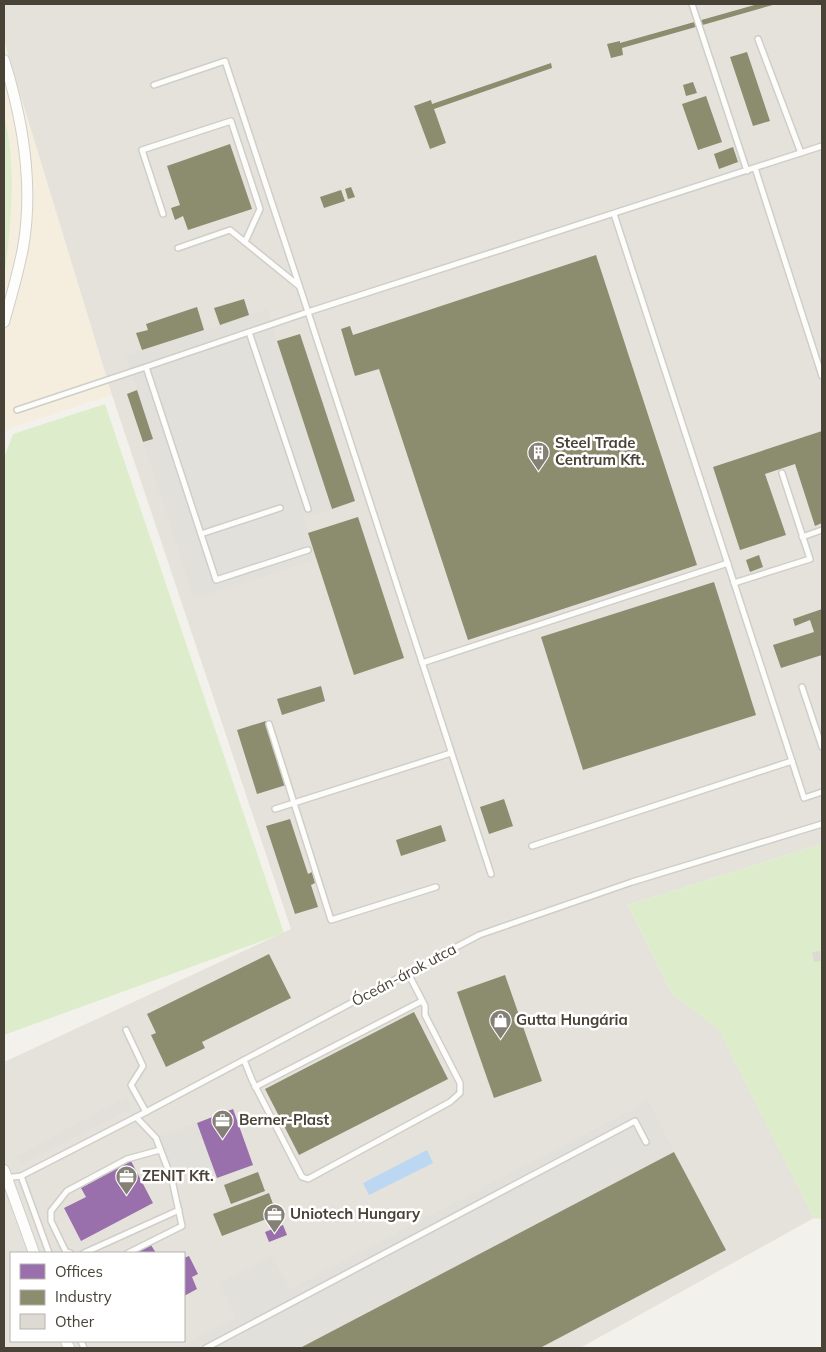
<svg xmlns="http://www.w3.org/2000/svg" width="826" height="1352" viewBox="0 0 826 1352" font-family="Mulish,sans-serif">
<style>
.commercial{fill:#f5eede}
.industrial{fill:#e5e2dc;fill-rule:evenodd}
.green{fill:#ddedcb}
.parking{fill:#e1e0db}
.water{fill:#bbd7f1}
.offices{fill:#9970ab}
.industry{fill:#8c8c6e}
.building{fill:#dcdad3}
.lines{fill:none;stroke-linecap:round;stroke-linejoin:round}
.service-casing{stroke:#d0cec8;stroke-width:8}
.minor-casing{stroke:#d0cec8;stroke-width:12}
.service{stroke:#fdfdfc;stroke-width:5}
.minor{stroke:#fdfdfc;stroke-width:10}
.labels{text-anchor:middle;stroke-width:5;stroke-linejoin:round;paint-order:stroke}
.poi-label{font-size:15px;font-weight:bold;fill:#494337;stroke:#fff;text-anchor:start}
.street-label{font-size:15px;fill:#494337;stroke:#fff}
</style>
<rect width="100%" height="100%" fill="#f2f1eb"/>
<!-- commercial -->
<polygon class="commercial" points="4,41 112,395 7,429 4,435"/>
<!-- industrial -->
<path class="industrial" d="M 4,4 L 822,4 L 822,844 L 628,905 L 672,994 L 718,1028 L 814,1218 L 580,1348 L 4,1348 L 4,1062 L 291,929 L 112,395 L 4,41 ZM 11,1253 L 184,1253 L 184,1341 L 11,1341 Z"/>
<!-- green -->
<g class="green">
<path d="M 4,114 C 17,169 11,224 4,280 Z"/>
<polygon points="105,404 284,933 4,1035 4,458 13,434"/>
<polygon points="822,844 822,1219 814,1218 718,1029 672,994 628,905"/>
</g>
<!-- parking -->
<g class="parking">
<polygon points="267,309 332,509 304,518 317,559 194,599 143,442 153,438 126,356"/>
<polygon points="127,1096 131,1108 21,1165 18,1156"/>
<polygon points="648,1101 674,1152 300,1348 177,1348 236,1317 219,1283 272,1255 290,1289"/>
<polygon points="197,1123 212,1165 172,1180 156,1138"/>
</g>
<!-- water -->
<polygon class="water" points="427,1150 433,1163 369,1195 363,1183"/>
<!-- offices -->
<g class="offices">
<polygon points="233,1109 253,1165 217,1178 197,1123"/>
<polygon points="131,1161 153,1203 81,1241 64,1208 86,1197 81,1188"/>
<polygon points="283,1225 287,1235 269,1242 265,1232"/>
<polygon points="151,1245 156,1253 134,1253"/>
<polygon points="189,1256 198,1274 192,1277 197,1289 184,1296 184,1258"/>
</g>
<!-- industry -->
<g class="industry">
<polygon points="758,4 776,4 622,48 623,55 611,58 607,44 620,41 620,43"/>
<polygon points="747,52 770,121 753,126 730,57"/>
<polygon points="551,63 552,68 434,109 446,143 430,149 414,106 431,100 432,104"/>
<polygon points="693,82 697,93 686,96 683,85"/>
<polygon points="706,96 722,142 698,150 682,104"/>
<polygon points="230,144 252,209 188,230 183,216 175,220 171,208 180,205 167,166"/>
<polygon points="733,147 738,162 719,169 714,154"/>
<polygon points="351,187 355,197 348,199 345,189"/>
<polygon points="341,190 345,201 324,208 320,197"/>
<polygon points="596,255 697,565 468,640 379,369 355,376 341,329 350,326 353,335"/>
<polygon points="244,299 249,315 220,325 214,308"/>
<polygon points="197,307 204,330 142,350 136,333 148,330 146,324"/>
<polygon points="300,334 355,501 332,509 277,341"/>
<polygon points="137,390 153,439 143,442 127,394"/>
<polygon points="822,431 822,523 815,526 795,464 765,474 786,535 740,550 713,467"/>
<polygon points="358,517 404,658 354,675 308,533"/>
<polygon points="759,555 763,567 750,572 746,560"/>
<polygon points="714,582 756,715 583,770 541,637"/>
<polygon points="822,609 822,655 781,668 773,645 814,632 810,620 795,626 793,619"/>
<polygon points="321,686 325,701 282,715 277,699"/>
<polygon points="266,721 286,785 257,794 237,730"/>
<polygon points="504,799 513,826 489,834 480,807"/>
<polygon points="290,819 308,874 312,872 315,883 311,885 318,907 295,914 266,826"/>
<polygon points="441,825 446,841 401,856 396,840"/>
<polygon points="269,954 291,998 202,1042 205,1048 166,1067 151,1035 156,1033 147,1014"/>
<polygon points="505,975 542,1081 494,1098 457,992"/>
<polygon points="414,1012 448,1079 299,1155 265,1089"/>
<polygon points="674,1152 726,1250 540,1348 300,1348"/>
<polygon points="258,1172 265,1191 231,1204 224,1185"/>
<polygon points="269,1193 277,1215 222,1236 213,1214"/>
</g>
<!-- building -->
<polygon class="building" points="820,951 821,961 814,962 812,952"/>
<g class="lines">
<defs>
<g id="service">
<polyline points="692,4 747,171"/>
<polyline points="758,39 801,153"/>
<polyline points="154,85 225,61 308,312 146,367 216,580 308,550"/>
<polyline points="755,168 822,376"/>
<polyline points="163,214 142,150 231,121 260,209 245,242"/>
<polyline points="614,214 804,798 822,792"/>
<polyline points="178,248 230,230 299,286"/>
<polyline points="249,332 308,509"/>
<polyline points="17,410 146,367"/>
<polyline points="201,534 280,508"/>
<polyline points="802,537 822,530"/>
<polyline points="734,583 810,559 782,473"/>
<polyline points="422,663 728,563"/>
<polyline points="802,687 822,747"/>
<polyline points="269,724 331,920 436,887"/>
<polyline points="275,809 451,753"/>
<polyline points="532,846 792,761"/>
<polyline points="491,874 308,312 822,146"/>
<polyline points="126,1030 143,1066 131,1085 146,1112"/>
<polyline points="244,1060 252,1080 302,1177 308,1179 450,1102 460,1093 460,1083 425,1015 425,1006 408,973"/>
<polyline points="255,1087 422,1001"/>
<polyline points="21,1176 49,1253"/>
<polyline points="5,1178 21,1176 146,1112 479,935 632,882 822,824"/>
<polyline points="70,1253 66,1252 51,1221 51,1211 67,1191 127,1159 160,1150"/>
<polyline points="84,1253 179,1210"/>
<polyline points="128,1253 182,1226 172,1180 156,1138 136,1117"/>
<polyline points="81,1341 84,1348"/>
<polyline points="206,1348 635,1121 646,1142"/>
</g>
<g id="minor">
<path d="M 4,60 C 23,120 34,185 23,248 C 18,273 11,298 4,322"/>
<polyline points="4,1170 34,1253"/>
<polyline points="66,1341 69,1348"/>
</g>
</defs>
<!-- service casing -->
<use href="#service" class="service-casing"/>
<!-- minor casing -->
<use href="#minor" class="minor-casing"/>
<!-- service -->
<use href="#service" class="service"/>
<!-- minor -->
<use href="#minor" class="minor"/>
</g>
<!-- icons -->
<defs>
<symbol id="building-pin" viewBox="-11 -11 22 30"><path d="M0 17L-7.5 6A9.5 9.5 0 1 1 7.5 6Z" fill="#848076" stroke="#fff"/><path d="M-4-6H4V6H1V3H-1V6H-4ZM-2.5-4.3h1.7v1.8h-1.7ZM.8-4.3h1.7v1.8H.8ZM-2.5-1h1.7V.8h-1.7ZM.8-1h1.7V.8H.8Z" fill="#fff"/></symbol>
<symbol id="shop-pin" viewBox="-11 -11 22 30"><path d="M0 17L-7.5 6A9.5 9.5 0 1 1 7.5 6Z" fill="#848076" stroke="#fff"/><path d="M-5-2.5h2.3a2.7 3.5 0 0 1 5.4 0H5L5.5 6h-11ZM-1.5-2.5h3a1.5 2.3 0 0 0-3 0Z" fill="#fff"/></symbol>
<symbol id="office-pin" viewBox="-11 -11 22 30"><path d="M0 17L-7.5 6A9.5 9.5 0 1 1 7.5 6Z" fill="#848076" stroke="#fff"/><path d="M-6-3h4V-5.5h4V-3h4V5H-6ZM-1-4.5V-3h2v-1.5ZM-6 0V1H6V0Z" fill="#fff"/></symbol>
</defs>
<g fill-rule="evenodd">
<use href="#building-pin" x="526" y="440" width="25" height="34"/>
<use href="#shop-pin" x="488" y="1008" width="25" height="34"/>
<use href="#office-pin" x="210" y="1108" width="25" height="34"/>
<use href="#office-pin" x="114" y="1164" width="25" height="34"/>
<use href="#office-pin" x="262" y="1202" width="25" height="34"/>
</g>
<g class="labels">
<!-- poi labels -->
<g class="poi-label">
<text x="555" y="448">Steel Trade<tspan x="555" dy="17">Centrum Kft.</tspan></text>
<text x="516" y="1025">Gutta Hungária</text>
<text x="239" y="1125">Berner-Plast</text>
<text x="142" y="1181">ZENIT Kft.</text>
<text x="290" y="1219">Uniotech Hungary</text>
</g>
<!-- street labels -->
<g class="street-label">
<text transform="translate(404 975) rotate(-28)" y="5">Óceán-árok utca</text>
</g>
</g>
<!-- border -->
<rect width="826" height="1352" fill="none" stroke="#494337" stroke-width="10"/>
<!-- legend -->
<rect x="10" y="1252" width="175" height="90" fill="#ffffff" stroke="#b6b4af"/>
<rect x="20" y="1264" width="25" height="15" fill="#9970ab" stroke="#b6b4af"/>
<text x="55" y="1277" font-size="15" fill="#494337">Offices</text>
<rect x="20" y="1290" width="25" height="15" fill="#8c8c6e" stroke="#b6b4af"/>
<text x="55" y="1302" font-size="15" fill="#494337">Industry</text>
<rect x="20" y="1314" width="25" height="15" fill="#dcdad3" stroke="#b6b4af"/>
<text x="55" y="1327" font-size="15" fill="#494337">Other</text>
</svg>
